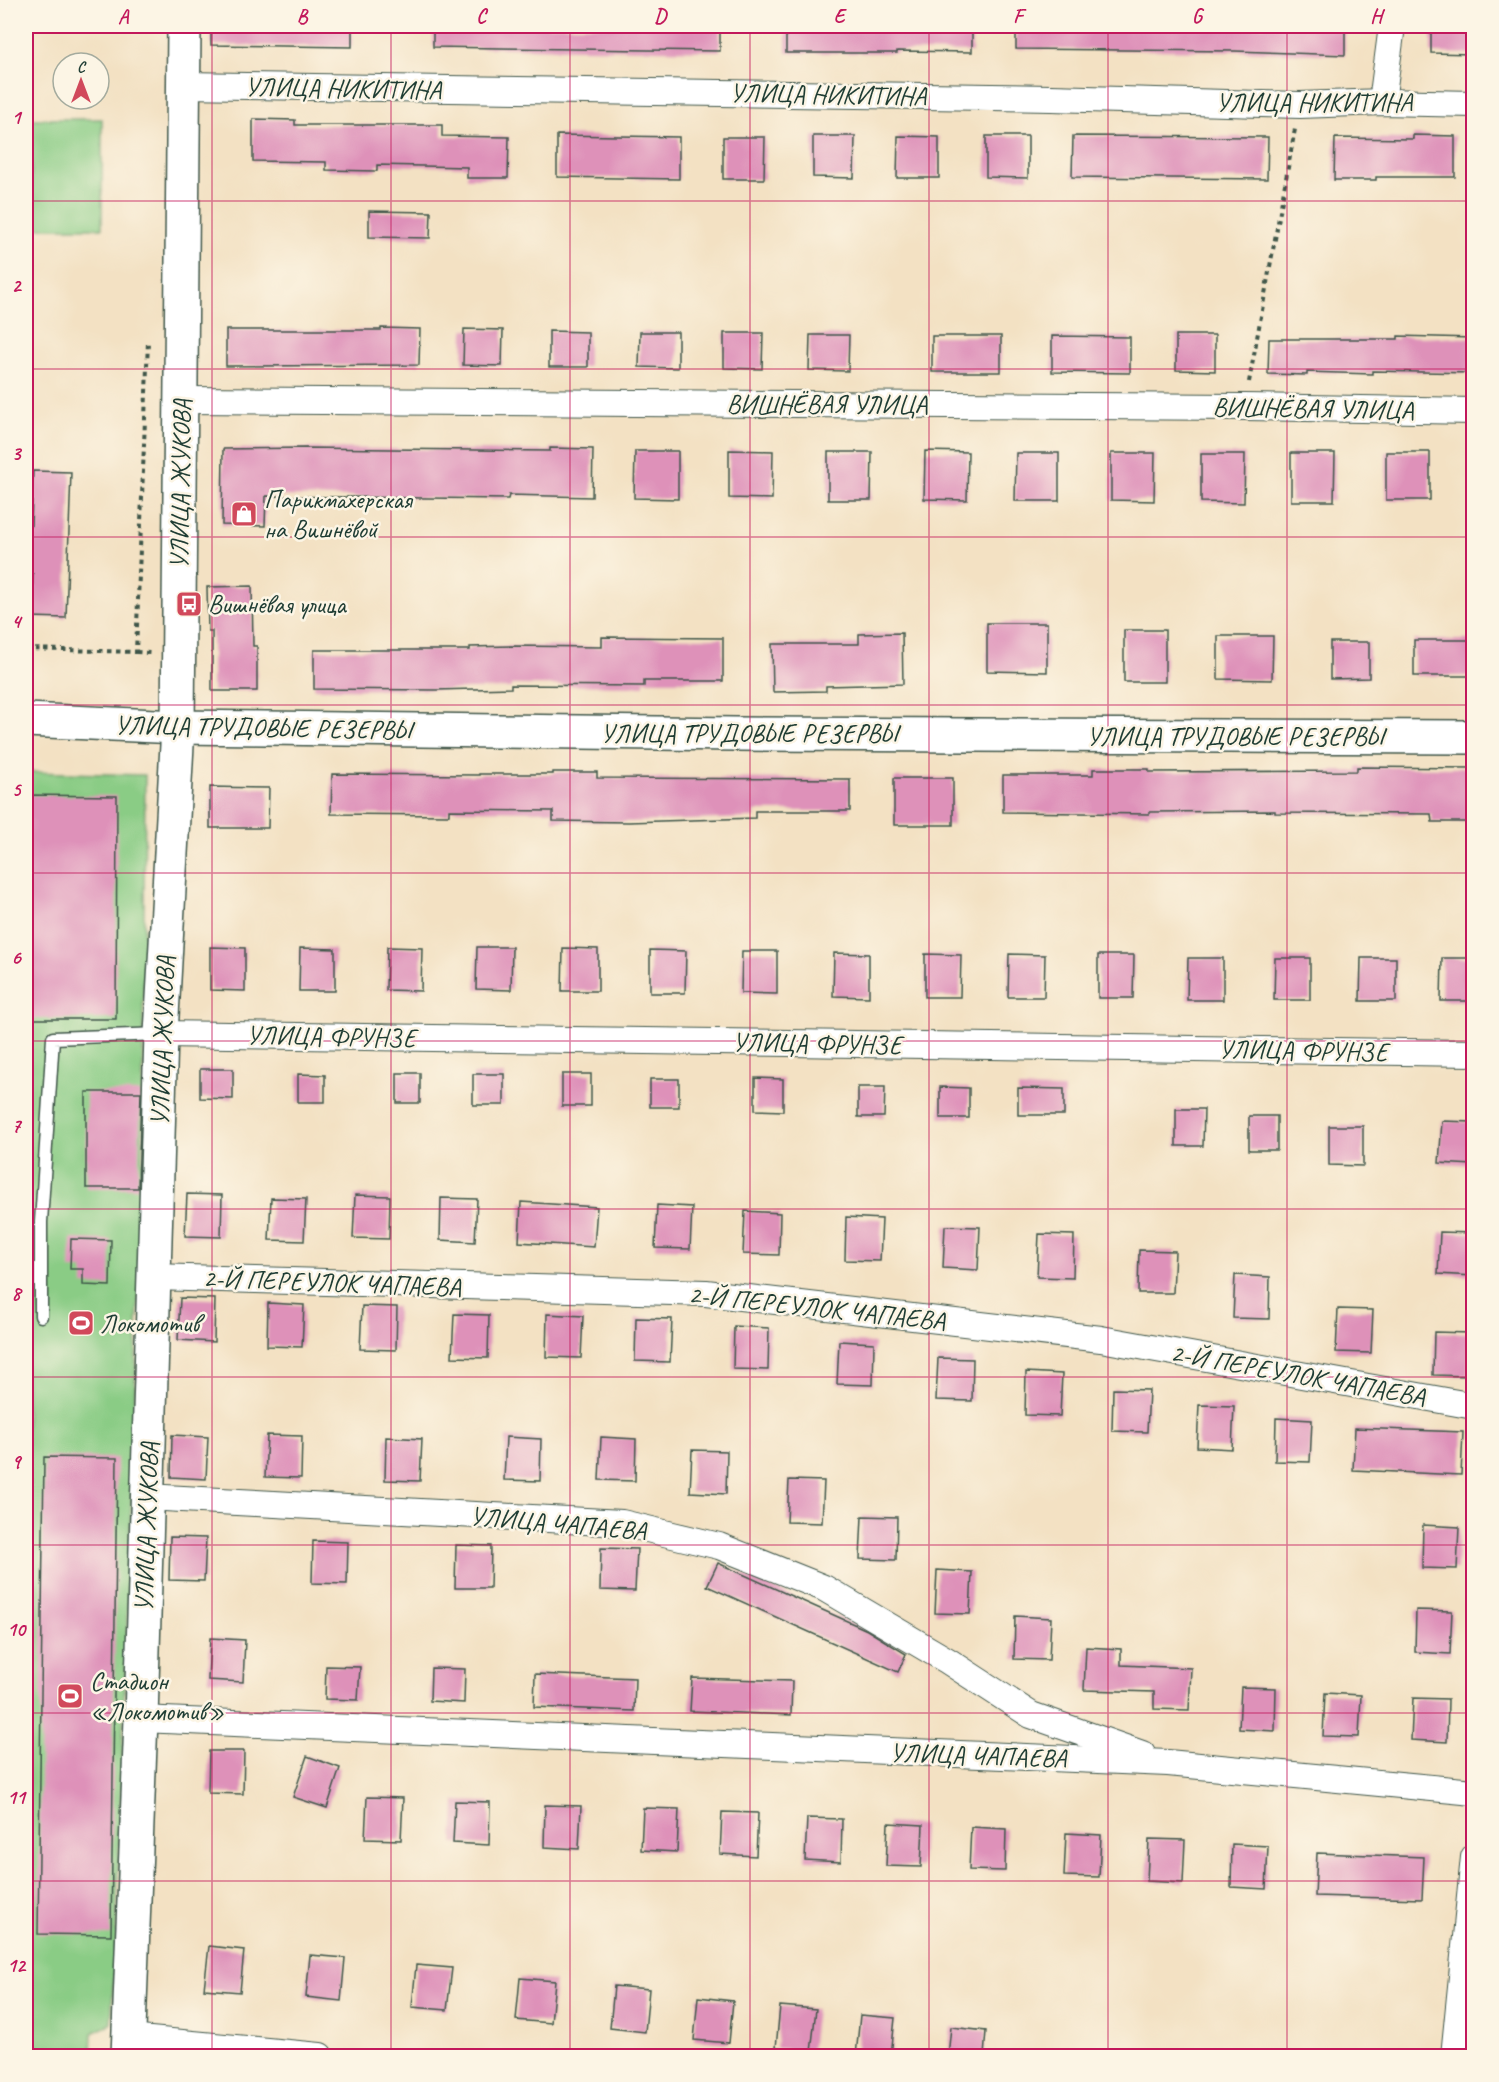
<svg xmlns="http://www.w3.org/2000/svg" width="1499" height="2082" viewBox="0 0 1499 2082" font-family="Caveat,sans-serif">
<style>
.green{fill:#8acc85;stroke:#54845c;stroke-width:1.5}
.building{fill:#de91b9}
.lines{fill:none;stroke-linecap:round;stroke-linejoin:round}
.lane-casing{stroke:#3f5649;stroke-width:15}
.street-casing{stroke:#3f5649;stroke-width:28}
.secondary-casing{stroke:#3f5649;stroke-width:36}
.path{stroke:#3f5649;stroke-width:4;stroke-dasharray:4.5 4.5;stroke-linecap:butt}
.lane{stroke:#fff;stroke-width:12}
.street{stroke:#fff;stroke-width:26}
.secondary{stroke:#fff;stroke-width:33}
.grid{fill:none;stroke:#c2185b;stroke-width:1.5;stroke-opacity:0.55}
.labels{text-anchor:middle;stroke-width:5;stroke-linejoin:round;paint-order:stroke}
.street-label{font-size:26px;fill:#1f3d34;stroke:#fcf5e5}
.poi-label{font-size:26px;fill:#1f3d34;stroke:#fcf5e5;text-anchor:start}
.neatline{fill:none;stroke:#c2185b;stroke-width:2}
.grid-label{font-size:20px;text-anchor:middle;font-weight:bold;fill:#c2185b}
</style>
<rect width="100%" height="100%" fill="#fcf5e5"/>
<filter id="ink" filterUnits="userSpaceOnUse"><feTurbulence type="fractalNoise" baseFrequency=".0167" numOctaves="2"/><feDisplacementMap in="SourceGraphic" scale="12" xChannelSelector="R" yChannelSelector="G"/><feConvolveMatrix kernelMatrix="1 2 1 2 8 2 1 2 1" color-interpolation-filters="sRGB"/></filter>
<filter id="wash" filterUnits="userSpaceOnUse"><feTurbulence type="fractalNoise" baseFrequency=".008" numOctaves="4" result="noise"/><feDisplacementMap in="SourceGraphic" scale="24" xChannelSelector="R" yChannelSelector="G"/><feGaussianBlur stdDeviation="1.35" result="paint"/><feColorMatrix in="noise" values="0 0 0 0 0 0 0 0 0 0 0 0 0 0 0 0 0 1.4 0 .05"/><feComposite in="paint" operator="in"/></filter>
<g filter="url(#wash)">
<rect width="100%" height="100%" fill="#f3e1c3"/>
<!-- green -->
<g class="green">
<polygon points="31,119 102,119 102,228 32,228"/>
<polygon points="26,772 145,775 142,1188 116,1934 111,2024 92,2033 91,2056 26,2056"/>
</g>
<g id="blocks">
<!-- building -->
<g class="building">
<polygon points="211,26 352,26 352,47 211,45"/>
<polygon points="433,26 720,26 720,51 433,47"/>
<polygon points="786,26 972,26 972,52 897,51 897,53 786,53"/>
<polygon points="1016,26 1345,26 1345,55 1235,51 1016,49"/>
<polygon points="1431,26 1473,26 1473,54 1431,53"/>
<polygon points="253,119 295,120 295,125 442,125 442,136 509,137 508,178 467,178 467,167 377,165 377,171 326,170 326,162 253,161"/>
<polygon points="557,135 679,137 679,179 557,177"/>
<polygon points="1413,135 1455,136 1455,177 1376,177 1376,180 1334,180 1335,138 1413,139"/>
<polygon points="813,136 855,136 854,178 813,177"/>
<polygon points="898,136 939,137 939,178 897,178"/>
<polygon points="986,136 1028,136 1028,178 986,177"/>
<polygon points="1073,136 1268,137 1267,179 1072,177"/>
<polygon points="723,137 765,137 764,179 723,179"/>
<polygon points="369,211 431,212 430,238 369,237"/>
<polygon points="381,328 420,329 419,365 226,366 226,330 381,330"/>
<polygon points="464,329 503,330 502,366 463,365"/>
<polygon points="549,331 588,332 588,367 549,367"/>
<polygon points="640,332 678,332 678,368 639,367"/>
<polygon points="724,333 763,333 762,369 724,368"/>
<polygon points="810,335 849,335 848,371 809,370"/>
<polygon points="1176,335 1215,335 1215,371 1176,370"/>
<rect x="932" y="336" width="69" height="36"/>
<polygon points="1052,336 1130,337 1130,373 1052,372"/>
<polygon points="1398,336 1473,338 1473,373 1372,371 1372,374 1307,372 1307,375 1268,374 1269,339 1398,339"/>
<polygon points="305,448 550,451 550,448 593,449 592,497 509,495 508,499 266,496 265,526 222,525 223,449"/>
<polygon points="729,450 773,451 772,499 729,498"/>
<polygon points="635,451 678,451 678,499 634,498"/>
<polygon points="925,451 968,452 967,500 924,499"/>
<polygon points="828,452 872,452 871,500 828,500"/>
<rect x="1386" y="452" width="44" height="48"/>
<polygon points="1016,453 1059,453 1059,501 1015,501"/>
<polygon points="1111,453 1155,453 1154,501 1111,500"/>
<polygon points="1291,453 1335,453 1334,501 1291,501"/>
<polygon points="1201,454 1245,454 1244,503 1201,502"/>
<polygon points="33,471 71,472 66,618 31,617 33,574 26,574 26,526 31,526"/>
<polygon points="252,586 253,646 257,646 257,691 212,691 212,631 208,631 207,587"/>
<polygon points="987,623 1047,623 1047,672 987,671"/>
<rect x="1124" y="630" width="41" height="52"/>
<polygon points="902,633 903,684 826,686 826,691 773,692 772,644 859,644 859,634"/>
<polygon points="1218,636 1273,636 1272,680 1218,679"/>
<polygon points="602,637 723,638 723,681 644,681 644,686 511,685 511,688 436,690 314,689 314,650 470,650 470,647 511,646 602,647"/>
<rect x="1414" y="640" width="59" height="36"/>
<polygon points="1330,642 1369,642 1369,678 1330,679"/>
<polygon points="1357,767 1473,768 1473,822 1432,822 1431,814 1275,813 1275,811 1149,812 1149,814 1003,812 1003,775 1093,775 1093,769 1149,769 1149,772 1357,771"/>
<polygon points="553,772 597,772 597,778 850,779 850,811 755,811 755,818 629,822 553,821 553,811 449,810 449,815 331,814 332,774 479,775 479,774 553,774"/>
<rect x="894" y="778" width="59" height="47"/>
<polygon points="210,787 269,788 268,828 210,828"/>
<polygon points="26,795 117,796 116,1019 26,1019"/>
<polygon points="210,947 245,948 245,991 210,990"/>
<polygon points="387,947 422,948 421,991 386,990"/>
<polygon points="477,947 512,947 511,990 476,989"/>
<polygon points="300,948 335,949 335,991 299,991"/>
<polygon points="563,948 598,949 598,991 562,991"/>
<polygon points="650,950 686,951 685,993 650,993"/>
<polygon points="742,951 777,951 777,994 741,993"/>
<polygon points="834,953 869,954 869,997 833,996"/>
<polygon points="925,954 961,955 960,997 925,997"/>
<polygon points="1009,954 1045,955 1044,997 1008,997"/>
<polygon points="1098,955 1134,955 1133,998 1098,998"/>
<polygon points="1188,958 1223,958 1223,1000 1187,1000"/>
<polygon points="1275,958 1310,958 1310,1000 1274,1000"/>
<polygon points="1361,958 1396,958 1396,1001 1360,1001"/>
<polygon points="1442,958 1473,958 1473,1001 1441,1001"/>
<polygon points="200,1069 233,1069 233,1099 200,1098"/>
<rect x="397" y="1073" width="23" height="30"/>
<polygon points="298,1074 325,1075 325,1102 298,1102"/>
<rect x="473" y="1074" width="31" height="31"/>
<rect x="562" y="1074" width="29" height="32"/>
<polygon points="755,1078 783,1079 783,1111 755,1110"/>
<rect x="650" y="1079" width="29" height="28"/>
<polygon points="858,1087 885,1087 884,1117 858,1117"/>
<polygon points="940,1087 969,1088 969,1118 940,1118"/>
<polygon points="1018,1088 1064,1089 1064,1115 1018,1115"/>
<polygon points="86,1092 141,1092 138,1188 86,1188"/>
<polygon points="1176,1109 1204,1109 1203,1146 1176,1146"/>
<rect x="1249" y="1116" width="28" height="34"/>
<polygon points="1442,1121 1473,1122 1473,1165 1439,1163"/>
<polygon points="1329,1126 1363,1126 1363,1166 1329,1165"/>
<polygon points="187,1194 222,1195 221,1237 185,1236"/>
<polygon points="355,1195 390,1196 389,1239 353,1238"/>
<polygon points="271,1198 306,1199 304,1241 269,1240"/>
<polygon points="441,1198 477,1199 475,1242 440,1240"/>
<polygon points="521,1202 597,1207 594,1247 519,1242"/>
<polygon points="657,1205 692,1207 690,1249 655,1248"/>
<polygon points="745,1211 780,1213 779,1255 743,1254"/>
<polygon points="846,1217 882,1219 880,1261 845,1260"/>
<polygon points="945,1226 980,1227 978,1270 943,1268"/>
<polygon points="1440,1232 1473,1233 1473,1276 1438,1274"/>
<polygon points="1039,1234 1074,1235 1073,1278 1037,1277"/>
<polygon points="71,1239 111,1240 110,1286 83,1285 83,1269 70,1269"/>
<polygon points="1139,1250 1175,1251 1173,1293 1138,1293"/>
<polygon points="1235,1275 1270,1277 1269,1319 1233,1318"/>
<polygon points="180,1298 215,1299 214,1342 178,1340"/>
<polygon points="268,1303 304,1305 302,1347 267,1346"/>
<polygon points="362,1306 397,1307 396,1350 360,1349"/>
<polygon points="1338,1309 1373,1310 1371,1353 1336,1352"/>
<polygon points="454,1314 489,1315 488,1358 452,1357"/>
<polygon points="547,1314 583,1316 581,1358 546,1357"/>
<polygon points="636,1318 672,1319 670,1362 635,1361"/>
<polygon points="734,1326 769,1328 768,1370 733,1369"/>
<polygon points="1434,1332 1470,1333 1468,1376 1433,1375"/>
<polygon points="839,1341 874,1343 873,1385 837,1384"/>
<polygon points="938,1358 973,1359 972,1401 936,1400"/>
<polygon points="1026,1372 1062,1374 1060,1416 1025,1415"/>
<polygon points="1113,1389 1149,1390 1147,1432 1112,1431"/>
<polygon points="1199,1405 1234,1406 1232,1449 1197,1447"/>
<polygon points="1276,1418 1312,1420 1310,1462 1275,1461"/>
<polygon points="1355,1428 1463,1432 1461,1475 1353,1470"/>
<polygon points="172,1435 208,1437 206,1479 171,1477"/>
<polygon points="267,1435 302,1436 301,1478 265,1477"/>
<polygon points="386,1437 422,1439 420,1481 385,1480"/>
<polygon points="506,1437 541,1439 540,1481 504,1480"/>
<polygon points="601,1437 636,1439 635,1481 599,1480"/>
<polygon points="692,1450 727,1451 726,1494 690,1492"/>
<polygon points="44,1457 117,1458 111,1935 38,1934"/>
<polygon points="789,1480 824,1481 822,1523 787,1522"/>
<polygon points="862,1516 897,1517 896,1560 860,1559"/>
<polygon points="1423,1525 1459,1527 1457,1569 1422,1568"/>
<polygon points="170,1537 206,1538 204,1581 169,1580"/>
<polygon points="313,1541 348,1542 347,1584 312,1583"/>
<polygon points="456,1545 491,1546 490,1588 455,1588"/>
<polygon points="601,1548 637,1549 635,1591 600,1590"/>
<polygon points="718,1563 867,1630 906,1654 898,1672 707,1586"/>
<polygon points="937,1570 972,1572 970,1614 935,1613"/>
<polygon points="1416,1610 1452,1611 1450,1654 1415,1652"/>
<polygon points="1015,1616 1051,1618 1049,1660 1014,1659"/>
<polygon points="210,1638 245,1640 243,1682 208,1680"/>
<polygon points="1086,1647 1121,1649 1121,1665 1191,1668 1189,1710 1154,1709 1154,1692 1084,1690"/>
<polygon points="326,1666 360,1667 358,1700 325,1699"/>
<polygon points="431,1668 465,1669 464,1703 430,1701"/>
<polygon points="535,1674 635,1678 634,1711 534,1707"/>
<polygon points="692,1678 792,1681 791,1715 690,1711"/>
<polygon points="1241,1687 1276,1688 1275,1731 1239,1729"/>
<polygon points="1325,1693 1361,1695 1359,1737 1323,1736"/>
<polygon points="1413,1698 1448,1699 1447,1742 1411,1740"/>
<polygon points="209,1751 244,1751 243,1794 208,1793"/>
<polygon points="307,1756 340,1768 327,1808 293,1797"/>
<polygon points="367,1797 403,1798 401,1840 365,1839"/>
<polygon points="455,1801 490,1802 489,1845 453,1843"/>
<polygon points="545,1805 581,1806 579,1849 544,1847"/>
<polygon points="643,1808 679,1809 677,1852 641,1850"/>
<polygon points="722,1812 758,1813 756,1856 720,1854"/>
<polygon points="807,1818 842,1819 841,1862 805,1860"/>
<polygon points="888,1823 923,1825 921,1867 886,1866"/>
<polygon points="971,1827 1006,1829 1005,1871 969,1870"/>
<polygon points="1066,1833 1101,1835 1099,1877 1064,1876"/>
<polygon points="1149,1839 1185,1840 1183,1883 1147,1881"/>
<polygon points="1232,1844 1268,1846 1266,1889 1231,1887"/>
<polygon points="1317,1853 1424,1857 1422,1899 1315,1896"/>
<polygon points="209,1946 244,1950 240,1992 204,1989"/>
<polygon points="310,1955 345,1958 341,2001 306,1997"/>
<polygon points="416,1965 452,1968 447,2010 412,2007"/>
<polygon points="520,1978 555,1981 551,2023 516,2020"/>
<polygon points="614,1986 649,1989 645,2032 610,2028"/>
<polygon points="698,1997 733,2001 729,2043 694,2040"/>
<polygon points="780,2006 816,2009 811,2052 776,2048"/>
<polygon points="860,2015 895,2018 891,2056 856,2056"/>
<polygon points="951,2027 986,2031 984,2056 948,2056"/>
</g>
</g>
</g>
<g filter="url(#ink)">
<use href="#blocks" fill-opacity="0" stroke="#3f5649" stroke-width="1.5"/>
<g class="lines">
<defs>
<polyline id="lane" points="41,1316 41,1222 53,1038 160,1034"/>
<g id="street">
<polyline points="183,85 1051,98 1300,105 1382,102 1474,104"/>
<polyline points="1382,102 1392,26"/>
<polyline points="181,400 1244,407 1474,411"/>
<polyline points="161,1034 1474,1053"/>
<polyline points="154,1277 706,1293 1101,1339 1474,1406"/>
<polyline points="146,1497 622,1523 719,1546 824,1588 948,1661 1031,1715 1142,1754"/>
<polyline points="141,1719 1168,1763 1474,1792"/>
<polyline points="129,2038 320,2056"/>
<polyline points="1454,2056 1474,1857"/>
</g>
<g id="secondary">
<polyline points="26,720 178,727 736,734 1474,737"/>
<polyline points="128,2056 141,1719 161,1034 178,727 184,26"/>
</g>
</defs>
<!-- lane casing -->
<use href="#lane" class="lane-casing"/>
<!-- street casing -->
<use href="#street" class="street-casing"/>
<!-- secondary casing -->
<use href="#secondary" class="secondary-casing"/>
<!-- path -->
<g class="path">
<polyline points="1249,382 1295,129"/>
<polyline points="26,649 136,652 148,341"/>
<polyline points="136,652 150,653"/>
</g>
<!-- lane -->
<use href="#lane" class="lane"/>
<!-- street -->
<use href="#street" class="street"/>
<!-- secondary -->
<use href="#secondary" class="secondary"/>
</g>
</g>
<!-- grid -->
<path class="grid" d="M 212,26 L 212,2056M 391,26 L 391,2056M 570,26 L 570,2056M 750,26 L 750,2056M 929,26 L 929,2056M 1108,26 L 1108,2056M 1287,26 L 1287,2056M 26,201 L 1474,201M 26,369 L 1474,369M 26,537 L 1474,537M 26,705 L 1474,705M 26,873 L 1474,873M 26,1041 L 1474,1041M 26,1209 L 1474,1209M 26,1377 L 1474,1377M 26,1545 L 1474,1545M 26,1713 L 1474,1713M 26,1881 L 1474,1881"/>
<!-- icons -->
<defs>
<symbol id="shop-square" viewBox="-11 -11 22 22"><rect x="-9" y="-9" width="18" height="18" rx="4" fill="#d1495b" stroke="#fcf5e5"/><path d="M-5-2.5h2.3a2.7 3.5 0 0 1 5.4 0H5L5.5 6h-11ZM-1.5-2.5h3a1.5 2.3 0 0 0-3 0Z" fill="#fff"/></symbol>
<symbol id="bus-square" viewBox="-11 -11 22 22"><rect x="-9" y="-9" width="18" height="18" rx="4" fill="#d1495b" stroke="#fcf5e5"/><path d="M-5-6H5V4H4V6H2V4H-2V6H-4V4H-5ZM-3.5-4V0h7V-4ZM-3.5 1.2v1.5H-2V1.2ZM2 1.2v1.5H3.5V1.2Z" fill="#fff"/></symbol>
<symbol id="stadium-square" viewBox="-11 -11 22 22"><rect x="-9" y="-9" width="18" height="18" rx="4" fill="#d1495b" stroke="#fcf5e5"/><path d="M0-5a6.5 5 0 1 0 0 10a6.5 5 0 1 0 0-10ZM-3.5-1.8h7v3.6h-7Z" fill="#fff"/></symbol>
</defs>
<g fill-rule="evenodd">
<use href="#shop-square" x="229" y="499" width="30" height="30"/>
<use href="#bus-square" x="174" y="589" width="30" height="30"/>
<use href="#stadium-square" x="66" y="1308" width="30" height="30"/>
<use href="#stadium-square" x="55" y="1681" width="30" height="30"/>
</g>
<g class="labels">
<!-- street labels -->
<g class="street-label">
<text transform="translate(343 88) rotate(1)" y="9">УЛИЦА НИКИТИНА</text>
<text transform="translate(828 94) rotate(1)" y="9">УЛИЦА НИКИТИНА</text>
<text x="1314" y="111">УЛИЦА НИКИТИНА</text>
<text x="827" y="413">ВИШНЁВАЯ УЛИЦА</text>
<text transform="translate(1313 408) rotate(1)" y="9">ВИШНЁВАЯ УЛИЦА</text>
<text transform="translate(180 484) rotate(-89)" y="9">УЛИЦА ЖУКОВА</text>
<text transform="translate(263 727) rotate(1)" y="9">УЛИЦА ТРУДОВЫЕ РЕЗЕРВЫ</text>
<text x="749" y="742">УЛИЦА ТРУДОВЫЕ РЕЗЕРВЫ</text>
<text x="1235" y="745">УЛИЦА ТРУДОВЫЕ РЕЗЕРВЫ</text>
<text transform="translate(331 1036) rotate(1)" y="9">УЛИЦА ФРУНЗЕ</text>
<text transform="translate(162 1041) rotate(-88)" y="9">УЛИЦА ЖУКОВА</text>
<text transform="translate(817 1043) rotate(1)" y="9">УЛИЦА ФРУНЗЕ</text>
<text transform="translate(1303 1050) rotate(1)" y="9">УЛИЦА ФРУНЗЕ</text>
<text transform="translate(332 1282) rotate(2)" y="9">2-Й ПЕРЕУЛОК ЧАПАЕВА</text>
<text transform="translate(817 1307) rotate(6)" y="9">2-Й ПЕРЕУЛОК ЧАПАЕВА</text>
<text transform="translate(1298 1374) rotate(10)" y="9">2-Й ПЕРЕУЛОК ЧАПАЕВА</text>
<text transform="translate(558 1523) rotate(5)" y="9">УЛИЦА ЧАПАЕВА</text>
<text transform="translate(146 1527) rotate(-88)" y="9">УЛИЦА ЖУКОВА</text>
<text transform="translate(978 1755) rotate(2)" y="9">УЛИЦА ЧАПАЕВА</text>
</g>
<!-- poi labels -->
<g class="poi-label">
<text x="264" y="508">Парикмахерская<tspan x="264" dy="30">на Вишнёвой</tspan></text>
<text x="208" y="613">Вишнёвая улица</text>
<text x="100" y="1332">Локомотив</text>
<text x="90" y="1690">Стадион<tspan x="90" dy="30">«Локомотив»</tspan></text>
</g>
</g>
<!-- margin -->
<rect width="1499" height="2082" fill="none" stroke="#fcf5e5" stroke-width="66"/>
<!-- north arrow -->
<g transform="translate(81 81)"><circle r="28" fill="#fcf5e5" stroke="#a4ab9e" stroke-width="1.5"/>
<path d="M0-4.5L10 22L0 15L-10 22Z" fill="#d1495b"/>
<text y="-9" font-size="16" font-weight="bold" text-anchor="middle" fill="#1f3d34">С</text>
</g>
<rect x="33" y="33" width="1433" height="2016" class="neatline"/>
<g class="grid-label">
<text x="123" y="23">A</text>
<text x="302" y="23">B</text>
<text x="481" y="23">C</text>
<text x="660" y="23">D</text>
<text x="839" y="23">E</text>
<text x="1018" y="23">F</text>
<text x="1197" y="23">G</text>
<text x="1376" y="23">H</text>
<text x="16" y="124">1</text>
<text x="16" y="292">2</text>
<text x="16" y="460">3</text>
<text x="16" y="628">4</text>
<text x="16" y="796">5</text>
<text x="16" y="964">6</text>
<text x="16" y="1132">7</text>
<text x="16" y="1300">8</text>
<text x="16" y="1468">9</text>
<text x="16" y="1636">10</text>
<text x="16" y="1804">11</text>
<text x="16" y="1972">12</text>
</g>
</svg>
